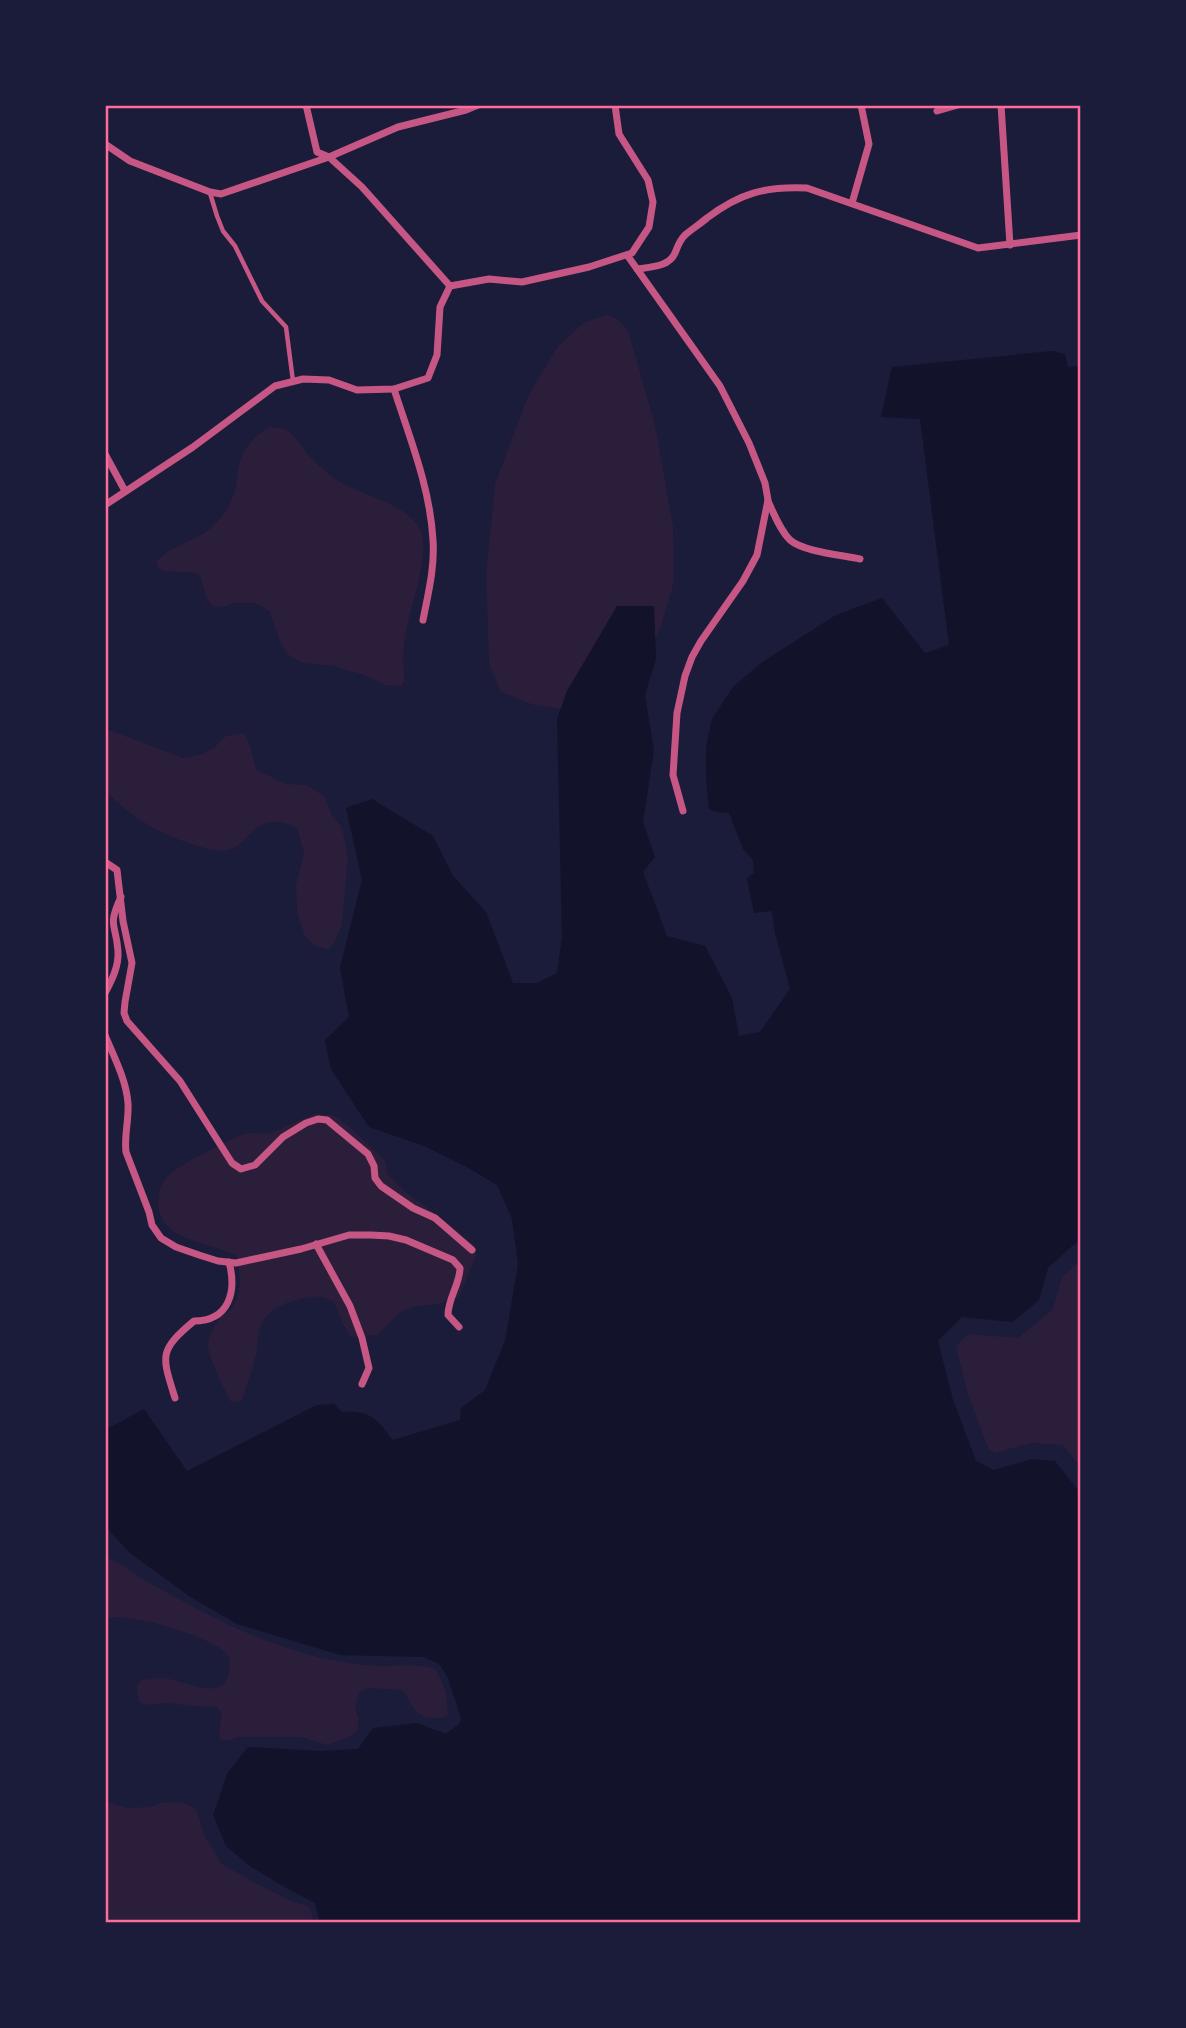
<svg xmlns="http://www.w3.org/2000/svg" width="1186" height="2028" viewBox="0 0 1186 2028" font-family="Manrope,sans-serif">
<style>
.green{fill:#2a1e3b}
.water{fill:#12122b}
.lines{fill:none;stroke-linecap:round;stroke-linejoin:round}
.service{stroke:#c65784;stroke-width:4.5}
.minor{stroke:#c65784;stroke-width:7}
.neatline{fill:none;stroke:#ff6b9d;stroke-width:2.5}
</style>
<rect width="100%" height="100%" fill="#1b1b3a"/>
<!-- green -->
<g class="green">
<polygon points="607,315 616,318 628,330 655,425 673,526 674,582 661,627 641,666 580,711 534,705 501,692 489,663 486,574 495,484 528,396 558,346 585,322"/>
<path d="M 270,427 C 293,427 296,441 310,457 C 316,463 323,469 330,475 C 356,496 394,497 417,524 C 434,543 412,603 407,627 C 403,644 402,662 405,680 L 401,686 L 386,685 L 361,674 L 333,666 L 303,663 L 287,654 L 280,641 L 269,611 L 255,603 L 235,603 L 225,606 L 213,607 L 206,597 L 200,575 C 186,570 172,574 159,569 L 156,562 C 168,548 187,543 203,534 C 215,526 225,514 231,501 C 236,491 237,480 238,469 C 241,451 254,435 270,427 Z"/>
<path d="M 105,730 L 112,731 L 183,758 L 202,754 L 215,747 L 226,736 L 243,733 C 251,742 252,758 257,770 L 286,784 L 307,785 L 324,796 L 332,816 L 342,827 L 348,857 L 344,902 L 341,927 L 334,943 L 328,949 L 315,946 L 305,936 L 297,912 L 296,885 L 304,852 L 297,828 C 284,821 265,818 253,831 C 245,839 239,847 228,850 C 220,852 209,849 201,847 C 165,837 130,818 105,790 Z"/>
<path d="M 315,1114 L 335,1116 L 350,1127 L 386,1162 L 387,1174 L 404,1191 L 444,1220 L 474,1245 L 476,1256 L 459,1297 L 438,1304 L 413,1307 L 399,1313 L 377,1335 L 351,1337 L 342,1322 L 334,1302 C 320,1295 312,1296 298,1300 C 279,1304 263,1313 259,1333 C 258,1338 258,1344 257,1349 C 254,1367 247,1384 242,1401 L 231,1402 C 225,1391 208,1356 208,1346 C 207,1336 216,1323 222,1316 C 224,1314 229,1311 231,1309 C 243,1293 240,1274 237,1256 C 216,1245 178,1242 164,1222 C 155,1209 157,1188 168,1176 C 178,1165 234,1136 249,1133 C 256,1132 263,1135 270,1133 C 285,1128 299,1119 315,1114 Z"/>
<polygon points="1081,1260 1081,1468 1063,1445 1031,1443 995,1453 989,1450 968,1395 956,1346 968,1334 1018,1338 1053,1309 1062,1277"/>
<path d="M 105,1557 C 123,1563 135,1575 151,1584 C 188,1604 227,1626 267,1641 C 305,1655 342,1665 382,1666 C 401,1666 417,1663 436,1669 L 446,1692 L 448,1715 C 441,1719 438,1718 430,1718 C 412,1716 412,1701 402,1690 L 368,1688 L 359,1693 L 355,1709 L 359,1719 L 357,1731 L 347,1738 L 327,1745 L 301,1737 L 239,1737 L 227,1741 L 220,1739 L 219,1731 L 222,1714 L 217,1707 L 190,1706 L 169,1703 L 146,1705 L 139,1702 L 137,1686 L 142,1680 C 149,1679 157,1678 164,1678 C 181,1679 221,1703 228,1675 C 230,1670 229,1664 230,1659 C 226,1654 223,1650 218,1647 C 193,1632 133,1613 105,1618 Z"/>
<polygon points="105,1801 127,1808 150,1807 161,1803 177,1802 188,1804 197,1811 205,1837 222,1864 259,1885 291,1901 308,1906 313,1916 312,1923 105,1923"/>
</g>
<!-- water -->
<path class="water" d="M 1052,351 L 1065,354 L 1068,367 L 1081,366 L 1081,1241 L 1072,1246 L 1048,1268 L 1039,1300 L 1013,1322 L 962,1317 L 938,1341 L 953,1400 L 976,1461 L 994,1470 L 1032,1459 L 1055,1461 L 1081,1494 L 1081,1923 L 320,1923 L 315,1903 L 286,1888 L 250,1866 L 226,1846 L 213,1815 L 228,1772 L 248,1747 L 320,1751 L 358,1749 L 373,1728 L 417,1723 L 446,1734 L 460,1723 L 461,1718 L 447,1676 L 439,1664 L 423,1657 L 340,1655 L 237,1624 L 189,1596 L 130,1553 L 105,1526 L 105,1430 L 144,1409 L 187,1471 L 317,1405 L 334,1404 L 342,1412 C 372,1410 376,1419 393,1440 L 460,1420 L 461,1408 L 485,1390 L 505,1341 L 518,1264 L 512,1219 L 497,1185 L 467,1167 L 424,1146 L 369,1127 L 331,1069 L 325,1040 L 349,1017 L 340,968 L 362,880 L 346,808 L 372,799 L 433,836 L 453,876 L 486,912 L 513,983 L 537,983 L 557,973 L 562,937 L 557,719 L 567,691 L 617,606 L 654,606 L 656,659 L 645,695 L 654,750 L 643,822 L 655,857 L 643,872 L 667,936 L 705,946 L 732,998 L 739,1036 L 760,1032 L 790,989 L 775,933 L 772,911 L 754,913 L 747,878 L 754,873 L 753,860 L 743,849 L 729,813 L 717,812 L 709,809 L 706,778 L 706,747 L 712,719 L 733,687 L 761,663 L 836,615 L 882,598 L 925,653 L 949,645 L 920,419 L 881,417 L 892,367 Z"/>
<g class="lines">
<!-- service -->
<polyline class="service" points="210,193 217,216 223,231 235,246 262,301 286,327 293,381"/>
<!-- minor -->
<g class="minor">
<polyline points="306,105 317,152 329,157 362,187 450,286"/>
<polyline points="1001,105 1010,245"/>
<polyline points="937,111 958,105"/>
<polyline points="105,144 130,161 210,192 221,194 329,157 398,127 466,110 478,105"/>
<polyline points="852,203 869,144 861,105"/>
<path d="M 627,255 L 637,269 C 650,267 669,267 675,253 C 678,246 679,241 685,235 C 692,229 700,224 707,218 C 740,193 766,186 807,188 L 978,248 L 1081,235"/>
<polyline points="637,269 720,386 749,443 765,483 768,500 757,555 743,581 701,641 692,657 685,676 677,713 673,775 683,811"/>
<polyline points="450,286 489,279 522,282 589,267 632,253 649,227 653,202 648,180 619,134 615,105"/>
<path d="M 394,389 C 410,439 430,487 433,540 C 435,567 428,594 423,620"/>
<polyline points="105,454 125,491"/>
<path d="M 768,501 C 774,514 780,530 790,540 C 804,552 842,555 860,559"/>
<polyline points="105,505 193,447 275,386 303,379 329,380 357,390 394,389 428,378 437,355 440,307 450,286"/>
<polyline points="105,862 117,870 123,921 132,963 125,1002 124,1013 127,1021 180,1081 232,1163 241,1169 255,1165 283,1137 306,1123 318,1119 327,1120 368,1154 374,1166 375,1178 381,1186 413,1208 435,1218 472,1250"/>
<path d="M 105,993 C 112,980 119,966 118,951 C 116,923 107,927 121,897"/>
<path d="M 105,1035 C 114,1057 126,1079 128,1103 C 129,1120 124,1136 126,1152 L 149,1212 L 152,1225 L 161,1238 L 176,1247 L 199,1255 L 218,1261 L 236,1263 L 301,1249 L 349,1235 L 371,1235 L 389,1236 L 406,1240 L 453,1260 L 460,1268 C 460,1284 448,1298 448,1315 L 459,1327"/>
<polyline points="316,1244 350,1306 362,1338 369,1368 362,1384"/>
<path d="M 175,1398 C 162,1356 158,1351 194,1321 C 229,1321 237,1292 229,1262"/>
</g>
</g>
<!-- border -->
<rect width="1186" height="2028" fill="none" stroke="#1b1b3a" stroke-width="214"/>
<rect x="107" y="107" width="972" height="1814" class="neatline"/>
</svg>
